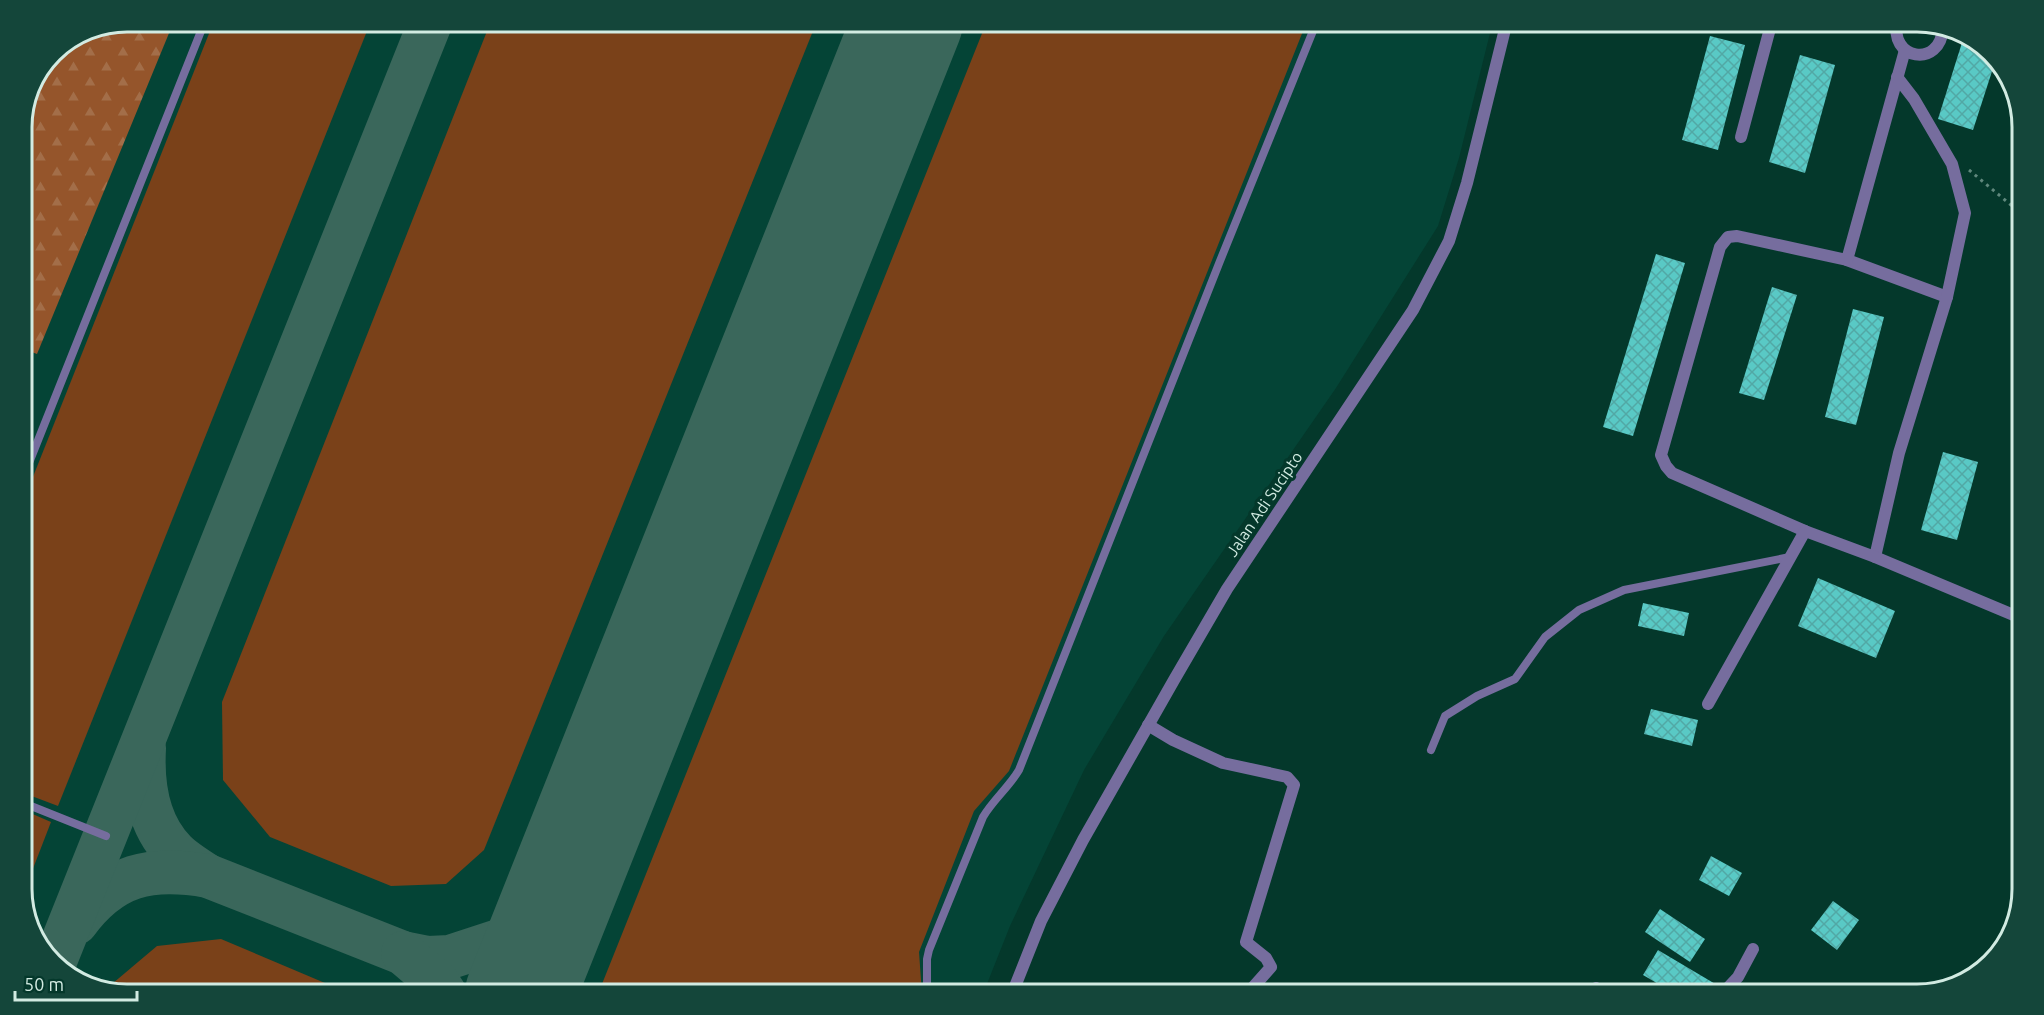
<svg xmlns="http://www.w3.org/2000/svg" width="2044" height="1015" font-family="Ubuntu,sans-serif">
<defs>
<pattern id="forest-firs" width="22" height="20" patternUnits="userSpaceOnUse" patternTransform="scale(1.5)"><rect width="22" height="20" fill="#95552b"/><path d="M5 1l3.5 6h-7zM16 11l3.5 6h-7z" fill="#a36e49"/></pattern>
<pattern id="building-cross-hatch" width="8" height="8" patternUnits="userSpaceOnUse" patternTransform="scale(1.5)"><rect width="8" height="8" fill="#59c9c5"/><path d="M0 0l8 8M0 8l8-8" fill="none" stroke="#52a8a5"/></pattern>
</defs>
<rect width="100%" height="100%" fill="#04382b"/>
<!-- built -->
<path fill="#044436" d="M127,21H1493L1459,158L1438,226L1336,388L1164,636L1084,770L1010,926L983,994H127L80,983L39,947L21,896V120L52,52L87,29Z"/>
<!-- grass -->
<g fill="#7a4119">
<path d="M214,21H371L58,806L21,792V507Z"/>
<path d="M491,21H817L484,850L446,884L391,886L270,837L223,780L222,702Z"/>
<path d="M987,21H1307L1009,771L974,811L919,952L922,994H598Z"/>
<path d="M21,809L51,822L22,897L21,896Z"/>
<path d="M221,939L351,994H127L106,989L157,946Z"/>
</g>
<!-- forest -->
<path fill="url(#forest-firs)" d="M127,21H174L37,354L21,348V120L52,52L87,29Z"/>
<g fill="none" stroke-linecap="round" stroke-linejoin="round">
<!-- taxiway -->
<g stroke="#3a675b" stroke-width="44">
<path d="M144,748C142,784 148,825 175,852C184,861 197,869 208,876"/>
<path d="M76,923C112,874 150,866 208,876L403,953L428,958L450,957L505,939L535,920L566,879"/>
<path d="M403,953L437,982L445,994"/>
<path d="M55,961L431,21"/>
</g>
<!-- runway -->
<path stroke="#3a675b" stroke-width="110" d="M520,994L908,21"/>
</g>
<!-- building -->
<g fill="url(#building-cross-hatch)">
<path d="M1965,33L1996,59L1973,130L1938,119Z"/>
<path d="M1710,36L1745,45L1718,150L1682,140Z"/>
<path d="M1800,55L1835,65L1805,173L1769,162Z"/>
<path d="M1656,254L1685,263L1633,436L1603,427Z"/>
<path d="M1772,287L1797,295L1764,400L1739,393Z"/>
<path d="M1853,309L1884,317L1856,425L1825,417Z"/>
<path d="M1943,452L1978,462L1957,540L1921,530Z"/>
<path d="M1818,578L1895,611L1876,658L1798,626Z"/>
<path d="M1643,603L1689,613L1684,636L1638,626Z"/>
<path d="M1651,709L1698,720L1692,746L1644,734Z"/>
<path d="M1711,856L1742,873L1729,896L1699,880Z"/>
<path d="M1833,901L1859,920L1837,950L1811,930Z"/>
<path d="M1660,909L1705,939L1690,962L1645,932Z"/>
<path d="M1658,950L1717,985L1711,994H1682L1675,989L1679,981L1672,992L1643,975Z"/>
</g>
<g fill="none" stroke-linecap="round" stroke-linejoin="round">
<!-- path -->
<path stroke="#60887d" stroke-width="3" stroke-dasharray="3 4.5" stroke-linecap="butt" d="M1969,170L2011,205L2023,209"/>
<!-- service -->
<g stroke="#766d9e" stroke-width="8">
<path d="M21,483L205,21"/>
<path d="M1431,750L1445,716L1477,696L1515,679L1545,637L1579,610L1624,590L1790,557"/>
<path d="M21,802L106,836"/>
<path d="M927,994V959L929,950L983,817C993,800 1009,787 1019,770L1220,261L1317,21"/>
</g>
<!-- minor -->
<g stroke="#766d9e" stroke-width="12">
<path d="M1898,21C1887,59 1941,70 1943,27"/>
<path d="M1741,137L1772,21"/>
<path d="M1847,260L1947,297"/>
<path d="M1805,531L1672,473L1666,466L1661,455L1720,247L1728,237L1737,236L1847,260L1905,50"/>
<path d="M1875,557L1899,453L1947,297L1965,213L1952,164L1914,99L1897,77"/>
<path d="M1708,704L1805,531L1875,557L2023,619"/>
<path d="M1148,725L1173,740L1223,763L1287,777L1294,785L1246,942L1266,958L1271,967L1247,994"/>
<path d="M1594,994L1596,988"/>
<path d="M1722,994L1738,977L1753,949"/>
</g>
<!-- tertiary -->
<path stroke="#766d9e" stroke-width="12" d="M1012,994L1041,921L1083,840L1174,680L1227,589L1413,310L1449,241L1467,183L1507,21"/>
</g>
<g text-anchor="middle" stroke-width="6" stroke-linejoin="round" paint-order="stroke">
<!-- street labels -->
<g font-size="16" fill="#d2ebe2" stroke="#04382b">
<text transform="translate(1264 504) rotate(-56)" y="6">Jalan Adi Sucipto</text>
</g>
</g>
<!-- crop -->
<path d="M0 0H2044V1015H0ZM127 32H1917A95 95 0 0 1 2012 127V889A95 95 0 0 1 1917 984H127A95 95 0 0 1 32 889V127A95 95 0 0 1 127 32Z" fill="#14463a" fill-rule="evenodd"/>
<path fill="none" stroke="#d2ebe2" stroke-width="3" d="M127 32H1917A95 95 0 0 1 2012 127V889A95 95 0 0 1 1917 984H127A95 95 0 0 1 32 889V127A95 95 0 0 1 127 32Z"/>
<!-- scale -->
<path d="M15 991v9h122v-9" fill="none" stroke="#d2ebe2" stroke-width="3"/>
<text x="24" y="991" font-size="18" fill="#d2ebe2" stroke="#04382b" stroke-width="4.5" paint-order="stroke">50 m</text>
</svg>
